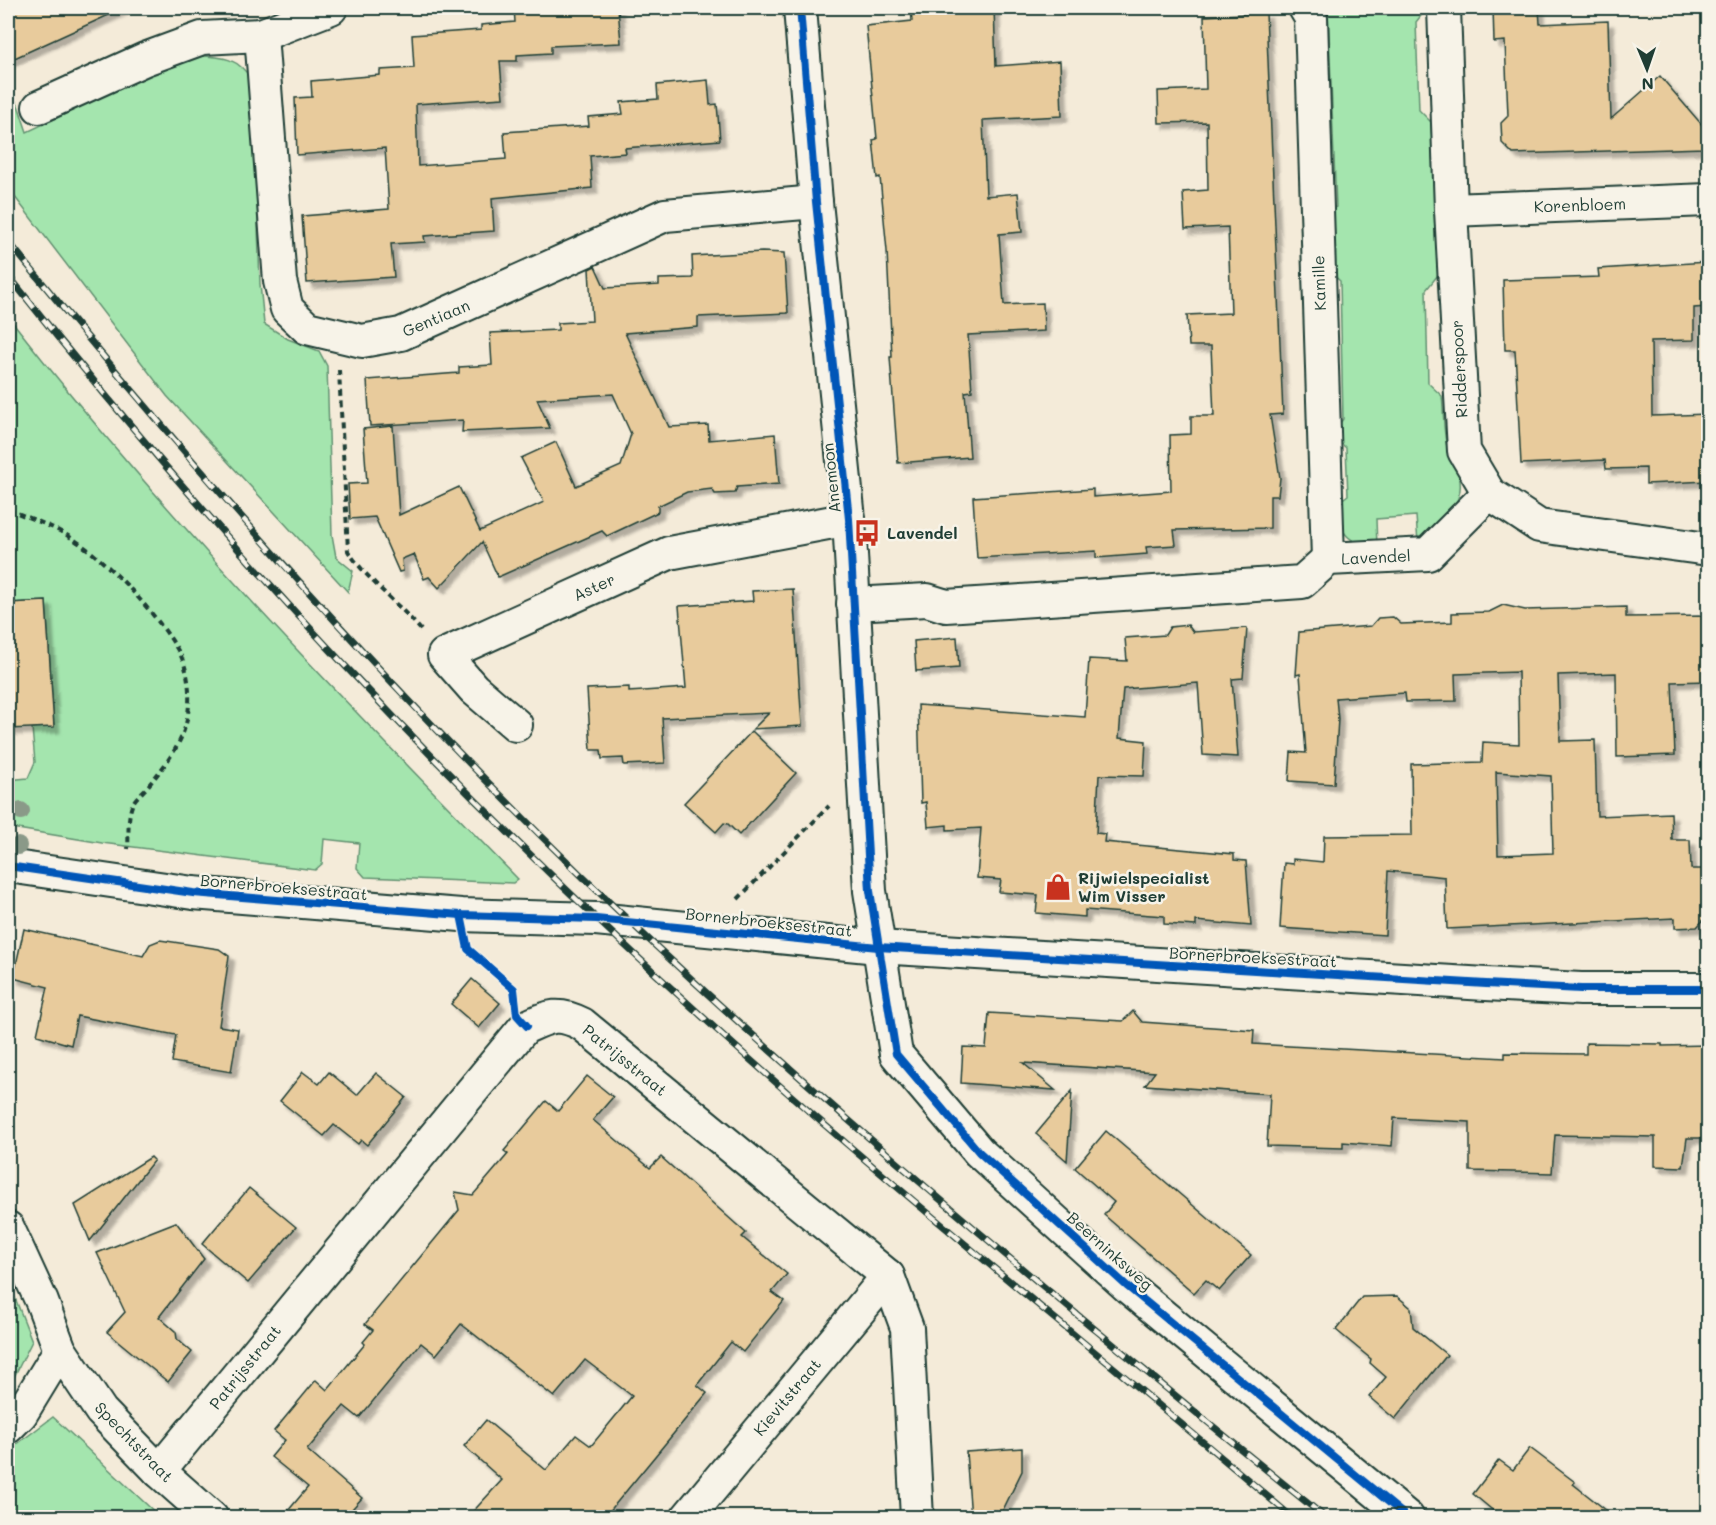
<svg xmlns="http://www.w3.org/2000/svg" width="1716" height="1525" font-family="Mali,sans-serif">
<defs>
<filter id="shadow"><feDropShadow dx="5.5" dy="5.5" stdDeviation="1.5" flood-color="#0004"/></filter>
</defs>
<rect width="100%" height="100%" fill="#f4ebd9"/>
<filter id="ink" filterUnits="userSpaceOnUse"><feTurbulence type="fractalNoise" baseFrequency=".0167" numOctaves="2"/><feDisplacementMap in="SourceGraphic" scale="12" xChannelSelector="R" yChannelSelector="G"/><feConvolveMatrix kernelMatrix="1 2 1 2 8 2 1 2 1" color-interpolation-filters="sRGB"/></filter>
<g filter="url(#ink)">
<!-- green -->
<g fill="#a4e5ae" stroke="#629171" stroke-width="1.5">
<path d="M1328,8H1427L1416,22L1419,110L1431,122L1438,275L1426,290L1428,383L1442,396C1444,413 1443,431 1447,447C1450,458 1457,466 1459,476C1467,505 1437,526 1418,543L1416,516L1376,519L1377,547C1345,542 1343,536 1335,505L1348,495L1346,448L1332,434L1343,419L1340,281L1326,268L1324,212L1336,207Z"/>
<path d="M197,56C224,56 238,58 253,81L260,284L264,324L288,339L319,351L327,366L332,535L336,557L353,571L348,592L167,396L8,188V88L18,105L27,132L147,75Z"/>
<path d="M8,316C163,516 341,698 518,879L513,883L365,877L357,868L359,843L324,839L322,864L315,870L102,843L12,828L8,780L28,778L35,762L32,728L54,726L46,601L8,603Z"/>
<path d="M8,1280L32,1341L8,1389Z"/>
<path d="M53,1417L160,1517H8V1451Z"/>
</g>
<!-- building -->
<g fill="#e8cb9c" stroke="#1f3d34" stroke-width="1.5" fill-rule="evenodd" filter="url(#shadow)">
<path d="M8,8H124L8,61Z"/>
<path d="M514,8H618L621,43L551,46V53L517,55V61H500L503,98L416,104L418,166L506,159L504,132L589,126L588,117L623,114L621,102L658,99L657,85L708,80L710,105L717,104L720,140L625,148L626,153L590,156L592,188L492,198L494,231L424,236L425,242L391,244L394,277L307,283L302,216L389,209L385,148L297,155L295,98L312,97L311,81L380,75V70L414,68L412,35L481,30V25L515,22Z"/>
<path d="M911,8H994L996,66L1060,61L1062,116L983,120L986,196L1018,193L1022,232L999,234L1004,305L1043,303L1044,331L968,335L972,391L965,392L970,457L898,463L890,357H892L887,251L880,177L877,178L873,140L877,139L866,26L912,21Z"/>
<path d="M1493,8H1539L1540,24L1608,21L1611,119L1660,76L1703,126L1704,148L1513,154L1502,143L1501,123L1508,116L1505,41L1494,42Z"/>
<path d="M1266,13L1283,414L1270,415L1280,478L1278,496H1270V528L1174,530L1176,545L1146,547L1147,554L1096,558V551L977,558L973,497L1093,489V497L1171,491L1170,435L1191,434V416H1214L1211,346H1189L1187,315L1231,313L1228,227L1185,229L1183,192L1208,190L1207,122L1159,123L1158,91L1206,89L1204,16Z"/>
<path d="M762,252L784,253L788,313L698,317V327L625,333L669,427L708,425L709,440L775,434L779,484L737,487L735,493L715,494L712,489L687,492L658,506V512L607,536L602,531L498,577L482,542L439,588L429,577L424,579L414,554L402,559L403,571L399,572L375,517L350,519L348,484L367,483L363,429L393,426L399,515L459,487L480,531L544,502L521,458L556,442L576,486L621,466L631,434L613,394L537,399L550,428L462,432L463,420L370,426L367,380L459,373V367L492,365L490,333L558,330V323L592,321L589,269L595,266L605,288L659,285V279L693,278L692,256Z"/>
<path d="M1707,262L1708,307L1694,308V340L1651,341L1652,416L1708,414V481L1646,484V468L1606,469L1605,460L1521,464L1515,350H1505L1503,280L1599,277L1598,269Z"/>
<path d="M793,589L802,726L753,729L769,713L662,718L665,763L624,765L623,758L602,759L601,750H591L587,689L629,687V692L686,688L679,606L753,601L752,591Z"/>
<path d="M46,601L54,727L8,729V603Z"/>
<path d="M1503,605L1525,610L1626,607V617L1708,616V681L1672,682L1675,755L1617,757L1616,673L1558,675L1560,741L1595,740L1597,816L1671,813L1672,840H1690L1691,869H1708V915L1697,927L1675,928V918L1447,929L1445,877L1388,871L1385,935L1280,928L1284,863L1293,864V859L1323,862L1324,836L1412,835L1411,764L1482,762L1483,742L1519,744L1518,672L1455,674L1456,701L1406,702L1405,693L1336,698L1338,719L1334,784L1289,781L1291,752L1306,753L1300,674L1296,675L1299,632L1371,626L1378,618L1393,617L1401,624L1452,622V613L1489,612ZM1496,772L1551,776L1553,853L1498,855Z"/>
<path d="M1188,625L1193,632L1247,628L1243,678L1232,679L1238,757L1203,755L1198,683L1123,689L1119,738L1146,741L1144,776L1099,775L1096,833L1105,834L1104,842L1234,854V860L1246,861L1251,926L1196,921V926L1164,924V916L1085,910V917L1036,913L1038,895L999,892L1001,880L977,878L981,828L947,830V825L928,827L926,802L921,803L918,705L1085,717L1089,659L1127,661L1125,638L1165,635L1170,627Z"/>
<path d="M957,637L959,668L916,671L914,641Z"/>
<path d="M752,731L796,773L739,835L728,824L724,823L716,832L684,803Z"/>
<path d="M24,929L143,956L150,944L160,940L219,949L229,956L219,1026L238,1029L231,1072L172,1062L176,1035L77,1016L71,1045L37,1035L48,987L13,978Z"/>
<path d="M472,979L500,1003L479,1028L451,1004Z"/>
<path d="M1133,1011L1142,1022L1254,1030L1253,1044L1505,1058V1053L1586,1054V1043L1662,1044V1046L1708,1045V1138H1687L1683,1167L1655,1166V1137L1555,1135L1552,1173L1470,1171V1122L1394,1118L1392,1146L1343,1142V1148L1267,1146L1270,1094L1145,1085L1155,1072L1023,1063L1055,1090L961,1083L963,1047L986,1048L989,1013L1123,1021Z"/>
<path d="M303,1072L319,1084L329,1072L357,1095L376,1073L406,1097L367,1145L361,1140L358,1144L334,1125L324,1136L280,1101Z"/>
<path d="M587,1076L613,1097L593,1120L650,1168L661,1157L746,1233L742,1237L787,1274L772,1292L784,1301L743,1352L731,1342L697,1385L707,1393L604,1518H467L502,1480L464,1446L486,1420L546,1470L576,1435L591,1446L632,1396L585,1360L554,1397L461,1324L436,1355L421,1343L359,1418L344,1406L307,1450L362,1498L344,1518H282L308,1487L271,1457L285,1440L274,1431L316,1380L327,1390L365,1344L363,1342L373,1330L365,1324L459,1210L455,1192L473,1195L508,1154L504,1151L546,1101L558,1111Z"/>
<path d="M1072,1091L1067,1161L1036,1134Z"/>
<path d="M1106,1131L1251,1255L1219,1291L1206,1280L1194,1293L1104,1215L1114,1202L1075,1168Z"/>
<path d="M151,1157L154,1160L90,1241L75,1205Z"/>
<path d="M249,1188L296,1227L248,1283L202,1244Z"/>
<path d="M176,1222L204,1259L159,1317L176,1332L177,1339L192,1352L168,1382L107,1332L125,1312L97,1253Z"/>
<path d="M1397,1296L1411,1308L1413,1327L1447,1355L1395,1419L1369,1397L1386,1377L1370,1363L1371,1359L1336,1330L1362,1297Z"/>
<path d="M1022,1448V1471L999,1518H971L966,1452Z"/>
<path d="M1530,1448L1575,1482L1573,1484L1616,1518H1502L1473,1494L1499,1460L1513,1470Z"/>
</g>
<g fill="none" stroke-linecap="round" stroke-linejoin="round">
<defs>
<g id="minor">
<path d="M800,8L816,202L849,519L870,891L896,1054L979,1152L1128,1287L1408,1518"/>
<path d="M1305,8L1311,18L1328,559"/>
<path d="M1444,8L1451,210L1464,451L1489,493L1539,526L1708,549"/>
<path d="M261,35L280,281L287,309L307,328L362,341L401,334L665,215L816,202"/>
<path d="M39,107L145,59L202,38L261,35L331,8"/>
<path d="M1451,210L1708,200"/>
<path d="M853,604L927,600L946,606L1302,582L1328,559L1428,554L1489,493"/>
<path d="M516,725L474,689L444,655L669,553L849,519"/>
<path d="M8,866L193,893L461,915L596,919L878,947L1486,984L1581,989H1708"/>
<path d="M8,1228L42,1302L60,1350L101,1411L159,1471L212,1518"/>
<path d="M8,1427L21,1414L60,1350"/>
<path d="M159,1471L524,1028C548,1017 557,1011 582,1024L888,1276L907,1328L917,1518"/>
<path d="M687,1518L888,1276"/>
</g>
</defs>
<!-- minor casing -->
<use href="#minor" stroke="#1f3d34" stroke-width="36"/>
<!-- path -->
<g stroke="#1f3d34" stroke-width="4" stroke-dasharray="6 4.5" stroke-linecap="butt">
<path d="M339,370L348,551C369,582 397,602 421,630"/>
<path d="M8,512H15C34,520 55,527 73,539C108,561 162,619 181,656C191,678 192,710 183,733C176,752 161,770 148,786C144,791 136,797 133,803C127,816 129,835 128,849"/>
<path d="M738,899L829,806"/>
</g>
<!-- minor -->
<use href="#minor" stroke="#f7f3e8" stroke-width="32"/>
<defs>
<g id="rail">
<path d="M8,241C189,463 378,678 584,878C819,1104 1072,1313 1326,1518"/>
<path d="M8,275C221,545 460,798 716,1029C903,1198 1101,1354 1293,1518"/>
</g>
</defs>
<!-- rail casing -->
<use href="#rail" stroke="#1f3d34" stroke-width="7"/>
<!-- rail -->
<use href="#rail" stroke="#f7f3e8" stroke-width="4.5" stroke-dasharray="14" stroke-linecap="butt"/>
<defs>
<g id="cycleway">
<path d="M800,8L816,202L849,519L870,891L896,1054L979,1152L1128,1287L1408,1518"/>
<path d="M8,866L193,893L461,915L596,919L878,947L1486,984L1581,989H1708"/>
<path d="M461,915L468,949L514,989L517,1015L527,1026"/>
</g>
</defs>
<!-- cycleway casing -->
<use href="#cycleway" stroke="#f7f3e8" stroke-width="11"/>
<!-- cycleway -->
<use href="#cycleway" stroke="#0057b8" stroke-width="8"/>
</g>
<!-- trees -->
<g fill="#8a9988">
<circle cx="21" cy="811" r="9"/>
<circle cx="18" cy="846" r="9"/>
</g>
</g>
<!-- icons -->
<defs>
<symbol id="bus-bare" viewBox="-9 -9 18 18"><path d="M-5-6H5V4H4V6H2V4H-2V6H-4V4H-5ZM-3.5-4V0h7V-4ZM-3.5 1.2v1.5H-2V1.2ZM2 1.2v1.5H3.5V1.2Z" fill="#c8321e" stroke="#f7f3e8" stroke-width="2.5" paint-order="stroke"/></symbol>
<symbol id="shop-bare" viewBox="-9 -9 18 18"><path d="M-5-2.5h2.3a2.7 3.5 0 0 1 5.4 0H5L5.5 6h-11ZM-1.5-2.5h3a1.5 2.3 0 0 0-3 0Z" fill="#c8321e" stroke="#f7f3e8" stroke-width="2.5" paint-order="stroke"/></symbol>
</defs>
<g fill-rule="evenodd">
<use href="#bus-bare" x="848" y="514" width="38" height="38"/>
<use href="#shop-bare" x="1039" y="868" width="38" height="38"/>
</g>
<g text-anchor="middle" stroke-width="5" stroke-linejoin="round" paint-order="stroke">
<!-- street labels -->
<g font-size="16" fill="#1f3d34" stroke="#f7f3e8">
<text transform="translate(1580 205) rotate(-2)" y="6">Korenbloem</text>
<text transform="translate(1319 283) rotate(-92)" y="6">Kamille</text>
<text transform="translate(436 318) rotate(-23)" y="6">Gentiaan</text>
<text transform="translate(1459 369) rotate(-93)" y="6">Ridderspoor</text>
<text transform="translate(831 478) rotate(-96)" y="6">Anemoon</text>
<text transform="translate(1376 557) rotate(-3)" y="6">Lavendel</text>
<text transform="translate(594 587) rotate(-24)" y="6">Aster</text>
<text transform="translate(284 887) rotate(5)" y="6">Bornerbroeksestraat</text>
<text transform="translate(769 922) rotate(6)" y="6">Bornerbroeksestraat</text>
<text transform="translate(1253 957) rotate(3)" y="6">Bornerbroeksestraat</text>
<text transform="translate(625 1060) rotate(39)" y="6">Patrijsstraat</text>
<text transform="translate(1110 1251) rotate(42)" y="6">Beerninksweg</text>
<text transform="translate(245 1367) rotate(-51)" y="6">Patrijsstraat</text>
<text transform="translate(787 1397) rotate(-50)" y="6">Kievitstraat</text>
<text transform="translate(134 1442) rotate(46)" y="6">Spechtstraat</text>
</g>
<!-- poi labels -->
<g font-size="16" font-weight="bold" fill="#1f3d34" stroke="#f7f3e8" text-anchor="start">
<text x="887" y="539">Lavendel</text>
<text x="1078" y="884">Rijwielspecialist<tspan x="1078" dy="18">Wim Visser</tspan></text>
</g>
</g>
<!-- margin -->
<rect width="1716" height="1525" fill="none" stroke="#f7f3e8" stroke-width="30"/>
<rect x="15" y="15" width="1686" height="1495" fill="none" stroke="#1f3d34" stroke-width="2" filter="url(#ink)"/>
<!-- north arrow -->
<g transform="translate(1647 69) rotate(178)" stroke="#f7f3e8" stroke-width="4.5" paint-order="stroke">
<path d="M0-4.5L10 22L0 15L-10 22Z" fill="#1f3d34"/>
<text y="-9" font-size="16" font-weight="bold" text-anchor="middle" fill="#1f3d34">N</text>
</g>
</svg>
